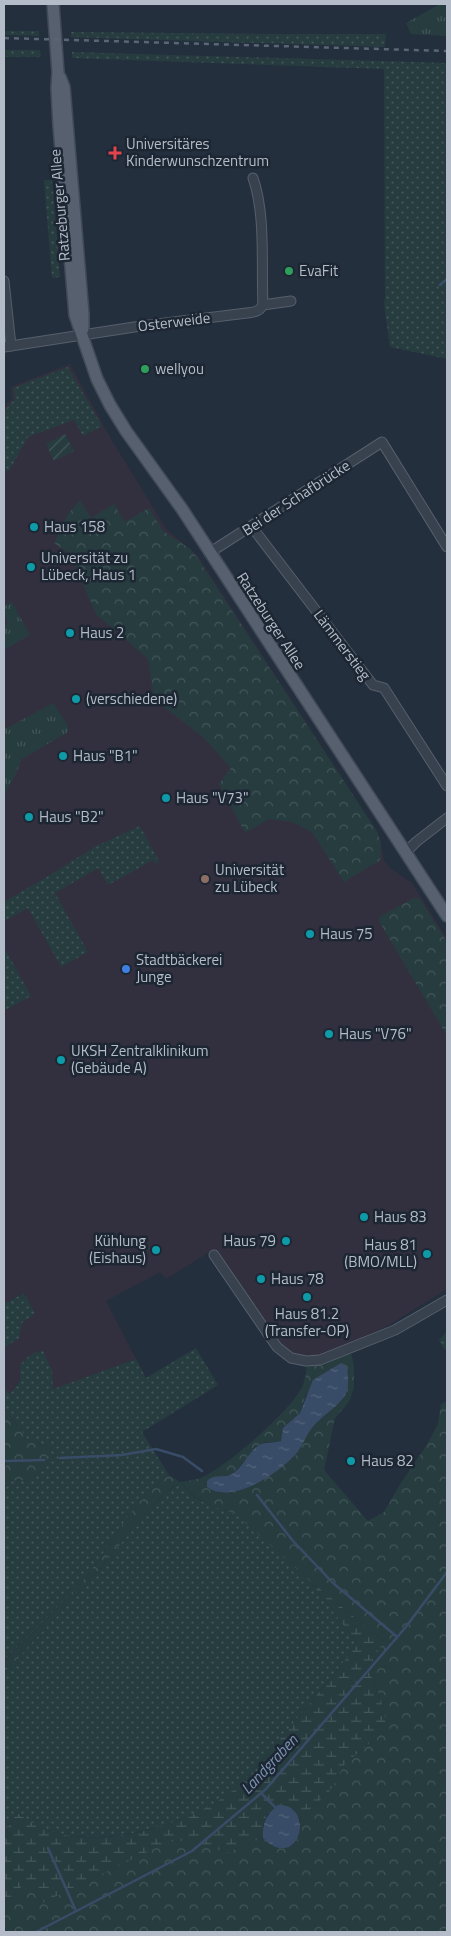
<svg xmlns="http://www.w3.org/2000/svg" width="451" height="1936" font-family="'Titillium Web',sans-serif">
<defs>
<pattern id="grass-dots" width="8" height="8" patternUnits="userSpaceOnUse" patternTransform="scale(1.25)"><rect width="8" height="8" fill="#263c3f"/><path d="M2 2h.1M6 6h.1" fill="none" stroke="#435659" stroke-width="1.8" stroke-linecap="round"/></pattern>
<pattern id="forest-crowns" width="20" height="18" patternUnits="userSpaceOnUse" patternTransform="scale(1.25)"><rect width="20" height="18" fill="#263c3f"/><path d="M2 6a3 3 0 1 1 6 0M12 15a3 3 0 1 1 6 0" fill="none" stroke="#435659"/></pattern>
<pattern id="wetland-marsh" width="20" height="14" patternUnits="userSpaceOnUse" patternTransform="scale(1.25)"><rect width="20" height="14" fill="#263c3f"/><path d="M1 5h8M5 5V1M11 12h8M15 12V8" fill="none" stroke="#435659"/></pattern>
<pattern id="park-tufts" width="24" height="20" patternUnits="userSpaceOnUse" patternTransform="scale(1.25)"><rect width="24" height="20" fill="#263c3f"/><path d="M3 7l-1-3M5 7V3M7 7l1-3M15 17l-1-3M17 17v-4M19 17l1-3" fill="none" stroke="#435659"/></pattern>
<pattern id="garden-furrows" width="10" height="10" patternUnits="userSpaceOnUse" patternTransform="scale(1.25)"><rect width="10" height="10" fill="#263c3f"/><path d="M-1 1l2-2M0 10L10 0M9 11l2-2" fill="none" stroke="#435659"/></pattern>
<pattern id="water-ripples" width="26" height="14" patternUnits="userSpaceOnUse" patternTransform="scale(1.25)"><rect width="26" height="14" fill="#394c67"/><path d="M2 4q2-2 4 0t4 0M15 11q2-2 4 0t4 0" fill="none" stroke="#53647b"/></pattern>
</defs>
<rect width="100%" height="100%" fill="#242f3e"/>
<!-- medical -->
<path fill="#32303f" d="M70,364L111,439L167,530L197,555L378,833L384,860L391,869L412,883L447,939V1289L389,1325L328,1355L291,1358L211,1251L166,1279L160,1272L106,1301L136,1359L58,1388L53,1389V1380L20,1381L10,1394L4,1388V1346H7L26,1299L24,1293L4,1304V407L12,399L11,387Z"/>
<!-- grass -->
<g fill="url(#grass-dots)">
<path d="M4,31H39V36L4,35Z"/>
<path d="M71,32L270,34H386L385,47L71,37Z"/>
<path d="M4,50H40L41,57H4Z"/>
<path d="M72,52L447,63V359L390,347L384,304L385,298L384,69L72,58Z"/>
<path d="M44,180H52L60,277L52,278Z"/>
<path d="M68,367L102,426L83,436L74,420L28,437L9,471H4V411L15,399L13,388Z"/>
<path d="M140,826L159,861L156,864L153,860L108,885L98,868L55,893L88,952L61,967L28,908L4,921V902L50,875L96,846Z"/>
<path d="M4,947L31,996L4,1011Z"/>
<path d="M24,1293L35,1313L22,1323L19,1338L7,1346H4V1304Z"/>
<path d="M447,1331V1350L443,1348L439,1340Z"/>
<path d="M196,1348L218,1385L142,1432L169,1475C131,1500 113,1545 84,1579C59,1608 30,1633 4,1661V1481L31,1480L50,1447L28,1440L4,1408V1388L10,1394L20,1381V1365C26,1358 33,1351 43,1351L52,1370L53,1389L136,1359L146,1378Z"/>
<path d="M180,1482L194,1497L209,1505L236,1514L250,1525L309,1580L358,1644C334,1673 310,1703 286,1732C271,1750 256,1770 238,1786C197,1823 112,1847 57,1833C43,1830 29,1821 17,1813L4,1833V1673C37,1636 72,1601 105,1563C128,1536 150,1502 180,1482Z"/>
</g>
<!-- forest -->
<g fill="url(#forest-crowns)" fill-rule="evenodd">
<path d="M80,500L91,518L114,504L125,522L149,508L163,531L190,549L196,556L378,833L381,844L380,860L344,882L312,832L292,822L269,819L245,833L219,784L231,768L203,737L154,699L148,659L96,614L70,554L54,543L68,514Z"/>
<path d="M414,898H419L447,942V1036L379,921V917Z"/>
<path d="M350,1349L354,1366V1388L349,1402L335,1418L324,1470L368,1521L384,1512L399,1486L426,1446L438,1424L441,1404L447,1401V1932H4V1905L27,1881L42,1903L174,1838L227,1852L263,1838C284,1859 302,1846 300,1819L330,1791L344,1765L387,1728L381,1700L367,1665L384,1641L309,1580L236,1514L209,1505L194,1496L180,1482C155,1496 125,1540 105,1563C72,1601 37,1636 4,1673V1662C30,1633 59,1608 84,1579C113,1545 131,1500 169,1475L180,1482C187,1481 196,1480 203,1477C228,1465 287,1414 301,1389C305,1381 307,1372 306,1363ZM306,1394L345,1396L311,1428L295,1456L284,1464L207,1481L210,1478L230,1475L237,1470L250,1454L266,1442L276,1443L281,1441L283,1428L300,1413Z"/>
<path d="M4,1408L28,1440L50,1447L43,1467L31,1480L4,1481V1467H6V1461L4,1458Z"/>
</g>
<!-- wetland -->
<path fill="url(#wetland-marsh)" d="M309,1580L385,1642L367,1665L381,1700L387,1728L344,1765L330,1791L300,1819L294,1809L268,1813L263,1825V1838L227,1852L174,1839L42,1903L27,1881L4,1905V1833L17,1813C29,1821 43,1830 57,1833C112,1848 196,1823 238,1786C256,1771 271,1750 286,1732C310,1703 334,1674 358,1644Z"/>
<!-- park -->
<g fill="url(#park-tufts)">
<path d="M440,4H447V36L411,34L406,23Z"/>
<path d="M12,602L30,635L4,650V626L8,623L4,615V607Z"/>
<path d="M53,703L68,726V732L22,759L15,776L4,795V727L7,728Z"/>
</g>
<!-- garden -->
<path fill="url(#garden-furrows)" d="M65,434L74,451L54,461L46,444Z"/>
<!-- water -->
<g fill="url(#water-ripples)">
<path d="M341,1363L347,1367C348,1376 350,1389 344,1397C335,1409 320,1417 311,1429C305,1437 302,1448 295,1455C277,1474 232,1505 207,1487V1481C213,1474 222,1478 230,1475C242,1470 247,1453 258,1446C265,1441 273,1444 281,1441L283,1428L300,1413L313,1380Z"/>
<path d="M278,1805C317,1804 299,1874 263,1838C262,1823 266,1815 278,1805Z"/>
</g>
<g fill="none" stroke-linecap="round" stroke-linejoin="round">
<!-- stream -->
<g stroke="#394c67" stroke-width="2.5">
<path d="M440,285L447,279"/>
<path d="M60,1458L122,1455L156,1449L183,1457L202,1471"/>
<path d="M6,1461L44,1460"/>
<path d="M257,1495L293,1541L333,1583L396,1636"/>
<path d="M261,1793L275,1807"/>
<path d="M48,1848L76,1911"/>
<path d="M36,1932L192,1851L266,1789L405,1628L447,1572"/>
</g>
<defs>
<g id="minor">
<path d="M253,178C266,215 261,266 263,305"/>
<path d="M4,281L11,346"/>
<path d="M4,347L141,326L247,313C254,312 259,312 263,305L291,301"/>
<path d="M252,527L373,685L384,688L447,786"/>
<path d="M209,553L382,442L447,547"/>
<path d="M406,852L416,842L447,818"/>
<path d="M214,1255L277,1347L291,1358L306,1361L320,1360L395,1330L447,1300"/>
</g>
<g id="major">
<path d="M53,4L58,72L57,88L59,126L75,315L97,379L110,405L126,431L182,509L447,916"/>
<path d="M60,77L64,87L83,314V329"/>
</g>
</defs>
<!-- minor casing -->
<use href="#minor" stroke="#565f6c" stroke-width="11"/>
<!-- major casing -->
<use href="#major" stroke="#414a57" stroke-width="14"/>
<!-- minor -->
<use href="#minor" stroke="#38414e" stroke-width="9"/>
<!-- major -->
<use href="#major" stroke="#56606e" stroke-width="11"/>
<!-- rail -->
<path stroke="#5a6575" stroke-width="2.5" stroke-dasharray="5 5" stroke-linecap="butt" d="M4,38L447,51"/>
</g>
<!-- markers -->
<path fill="#e0444e" stroke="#1d2633" stroke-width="2" d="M112.5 145.5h5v5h5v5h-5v5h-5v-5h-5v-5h5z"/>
<g fill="#2e9e5b" stroke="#1d2633" stroke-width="2">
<circle cx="289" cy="271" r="5"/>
<circle cx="145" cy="369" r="5"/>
</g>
<g fill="#0f9aa8" stroke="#1d2633" stroke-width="2">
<circle cx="34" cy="527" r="5"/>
<circle cx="31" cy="567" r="5"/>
<circle cx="70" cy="633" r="5"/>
<circle cx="76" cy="699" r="5"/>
<circle cx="63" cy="756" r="5"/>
<circle cx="166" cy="798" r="5"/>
<circle cx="29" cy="817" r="5"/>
<circle cx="310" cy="934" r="5"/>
<circle cx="329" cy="1034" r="5"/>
<circle cx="61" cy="1060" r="5"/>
<circle cx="364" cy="1217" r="5"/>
<circle cx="286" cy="1241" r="5"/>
<circle cx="156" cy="1250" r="5"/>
<circle cx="427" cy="1254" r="5"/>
<circle cx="261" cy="1279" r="5"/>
<circle cx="307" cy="1297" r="5"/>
<circle cx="351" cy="1461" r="5"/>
</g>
<circle fill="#8d6e63" stroke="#1d2633" stroke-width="2" cx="205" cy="879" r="5"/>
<circle fill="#3f7fe0" stroke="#1d2633" stroke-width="2" cx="126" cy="969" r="5"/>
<g text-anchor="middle" stroke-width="5" stroke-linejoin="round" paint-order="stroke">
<!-- poi labels -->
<g font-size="15" fill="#b4bcc9" stroke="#1d2633" text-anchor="start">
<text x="126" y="149">Universitäres<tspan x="126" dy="17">Kinderwunschzentrum</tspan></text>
<text x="299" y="276">EvaFit</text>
<text x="155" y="374">wellyou</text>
<text x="44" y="532">Haus 158</text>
<text x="41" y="563">Universität zu<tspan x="41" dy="17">Lübeck, Haus 1</tspan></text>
<text x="80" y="638">Haus 2</text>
<text x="86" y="704">(verschiedene)</text>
<text x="73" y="761">Haus "B1"</text>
<text x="176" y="803">Haus "V73"</text>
<text x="39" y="822">Haus "B2"</text>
<text x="215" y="875">Universität<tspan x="215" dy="17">zu Lübeck</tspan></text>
<text x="320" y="939">Haus 75</text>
<text x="136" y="965">Stadtbäckerei<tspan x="136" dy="17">Junge</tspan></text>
<text x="339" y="1039">Haus "V76"</text>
<text x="71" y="1056">UKSH Zentralklinikum<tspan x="71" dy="17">(Gebäude A)</tspan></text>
<text x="374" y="1222">Haus 83</text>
<text x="146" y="1246" text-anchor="end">Kühlung<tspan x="146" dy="17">(Eishaus)</tspan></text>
<text x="276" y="1246" text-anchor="end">Haus 79</text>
<text x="417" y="1250" text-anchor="end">Haus 81<tspan x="417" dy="17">(BMO/MLL)</tspan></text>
<text x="271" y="1284">Haus 78</text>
<text x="307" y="1319" text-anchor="middle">Haus 81.2<tspan x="307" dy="17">(Transfer-OP)</tspan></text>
<text x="361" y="1466">Haus 82</text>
</g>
<!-- street labels -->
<g font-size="15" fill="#b4bcc9" stroke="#1d2633">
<text transform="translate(60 205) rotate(-95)" y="5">Ratzeburger Allee</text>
<text transform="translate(174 322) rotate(-7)" y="5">Osterweide</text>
<text transform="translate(296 498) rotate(-33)" y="5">Bei der Schafbrücke</text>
<text transform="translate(271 621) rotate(57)" y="5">Ratzeburger Allee</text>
<text transform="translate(342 645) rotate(53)" y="5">Lämmerstieg</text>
</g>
<!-- water labels -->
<g font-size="16" font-style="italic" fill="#7c92b1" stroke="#1d2633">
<text transform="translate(269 1764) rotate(-47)" y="6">Landgraben</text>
</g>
</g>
<!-- border -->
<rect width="451" height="1936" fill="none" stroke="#b4bcc9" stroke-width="10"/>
</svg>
